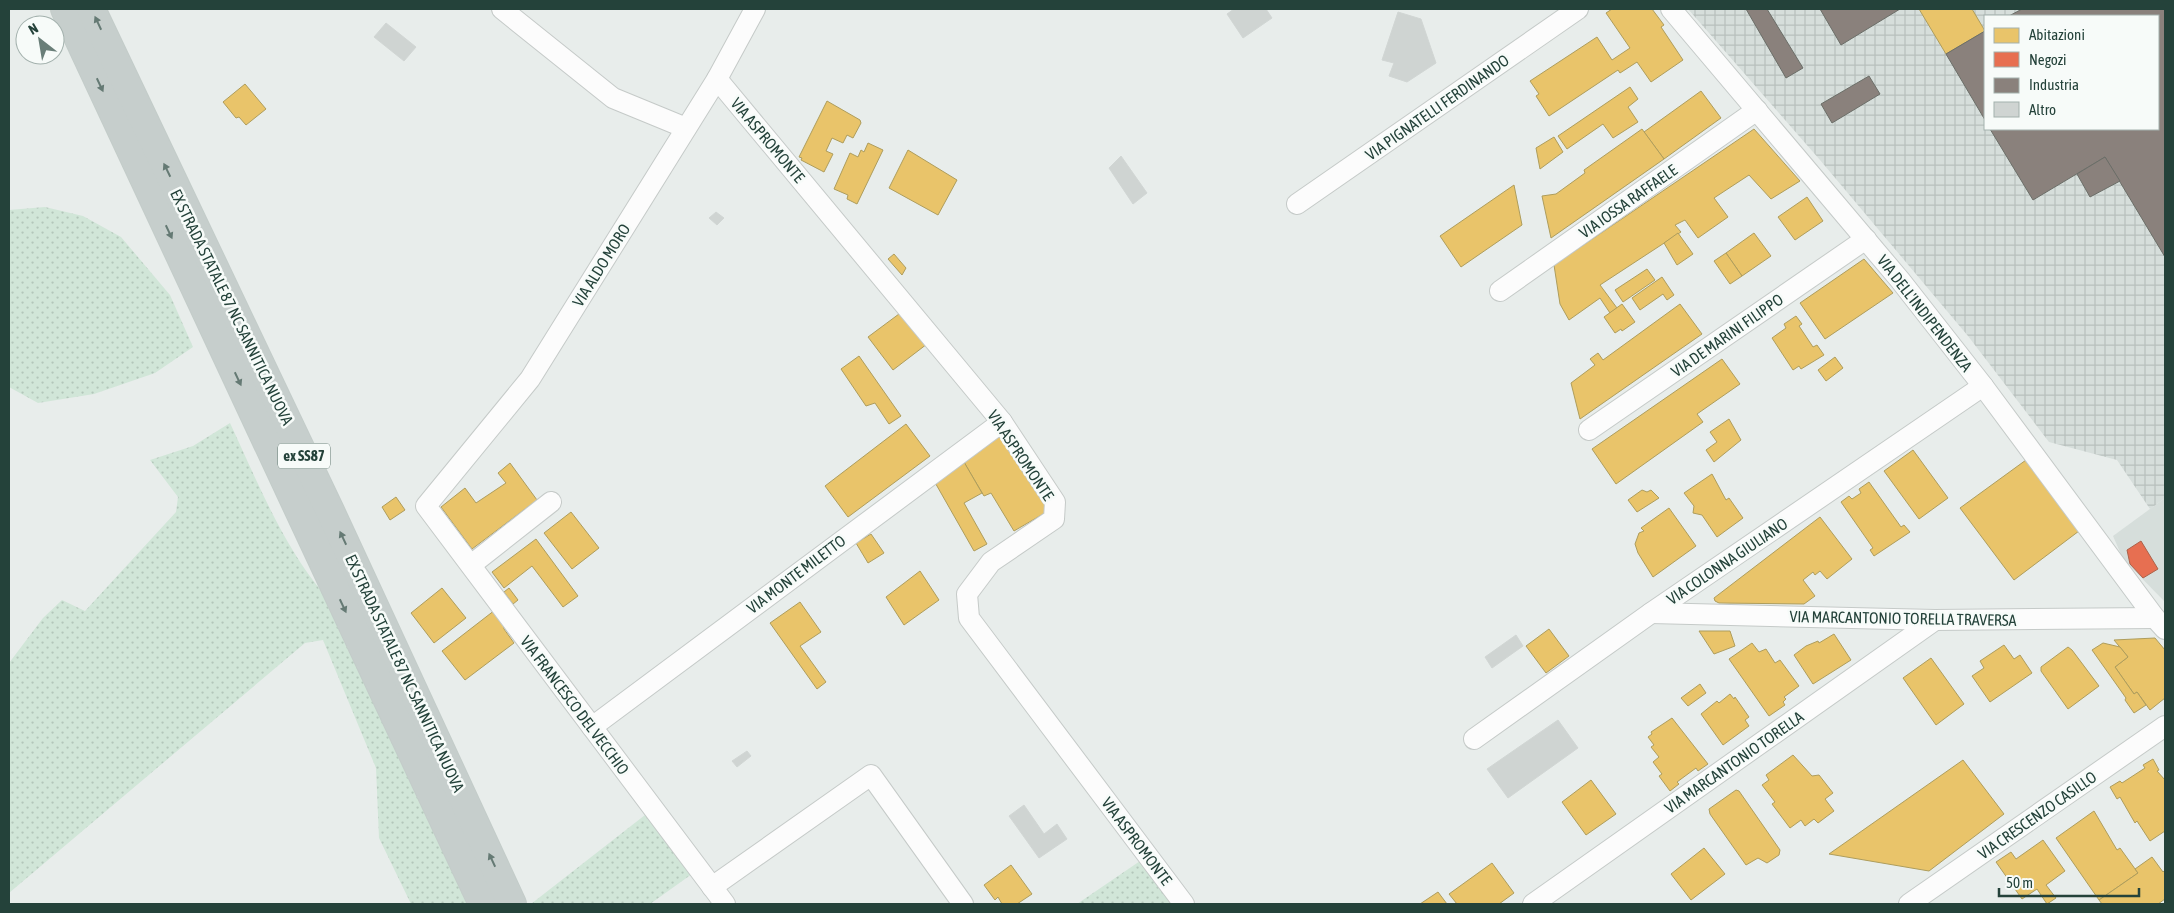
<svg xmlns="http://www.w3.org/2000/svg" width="2174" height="913" font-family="'Asap Condensed',sans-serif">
<defs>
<pattern id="industrial-grid" width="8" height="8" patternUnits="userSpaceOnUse" patternTransform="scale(1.25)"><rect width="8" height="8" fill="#d6dedb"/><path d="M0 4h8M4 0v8" fill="none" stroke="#b8c0bd"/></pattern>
<pattern id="grass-dots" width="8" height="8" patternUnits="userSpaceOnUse" patternTransform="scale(1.25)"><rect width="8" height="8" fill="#d1e6d8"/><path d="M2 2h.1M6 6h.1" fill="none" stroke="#b3c6ba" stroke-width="1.8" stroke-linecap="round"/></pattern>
</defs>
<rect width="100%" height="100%" fill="#e8edeb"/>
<!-- built -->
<path fill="#d6dedb" d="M2165,498V602L2123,559L2113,536Z"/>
<!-- industrial -->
<path fill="url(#industrial-grid)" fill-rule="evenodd" d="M1688,9H2165V498L2150,509L2117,460L2049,442L1968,336L1820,160ZM1985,16H2158V129H1985Z"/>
<!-- grass -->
<g fill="url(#grass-dots)">
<path d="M45,207L83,216L121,237L170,295L193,347L155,373L94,394L38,403L9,387V210Z"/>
<path d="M230,423C257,481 282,544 323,593L467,904H411L379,838L376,768L323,640L305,643L9,893V663L43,618L62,600L85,611L176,512L178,497L150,460L193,446Z"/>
<path d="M645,815L692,874L650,904H531Z"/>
<path d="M1143,859L1177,904H1077Z"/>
</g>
<!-- homes -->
<g fill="#e9c46a" stroke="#ae9d5c">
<path d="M1612,9H1652L1664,25L1661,27L1683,60L1651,82L1637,62L1620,73L1618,70L1549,116L1536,96L1539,94L1530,81L1597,37L1612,60L1630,48L1606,13Z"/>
<path d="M1919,9H1972L1985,31L1946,54Z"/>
<path d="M245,84L266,109L246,125L239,117L236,118L223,102Z"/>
<path d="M1630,87L1638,99L1628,107L1638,122L1613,138L1603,124L1567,149L1558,136Z"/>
<path d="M1701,91L1721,118L1664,159L1644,132Z"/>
<path d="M827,101L860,120L861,123L853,138L847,135L843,143L832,138L826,151L833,154L824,172L801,160L802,158L799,157Z"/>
<path d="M1642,129L1664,159L1551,238L1542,196L1556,194L1585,173L1584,170Z"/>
<path d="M1754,129L1800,181L1771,199L1749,175L1714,198L1728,217L1698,238L1685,220L1675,225L1681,232L1600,285L1617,308L1610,313L1600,298L1569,320L1560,304L1554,265Z"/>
<path d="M1554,137L1563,152L1540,169L1536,148Z"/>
<path d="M868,143L883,150L857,204L847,199L848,195L834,189L850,153L858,157L861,150L864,152Z"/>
<path d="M908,150L957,180L938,215L889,188Z"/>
<path d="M1514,185L1522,225L1461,267L1440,236Z"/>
<path d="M1807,197L1823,221L1795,240L1778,217Z"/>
<path d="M1678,233L1693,254L1677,265L1664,243Z"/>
<path d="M1754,233L1771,256L1742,276L1726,253Z"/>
<path d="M1726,253L1742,276L1730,284L1714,261Z"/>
<path d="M894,254L906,268L902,275L888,259Z"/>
<path d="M1864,259L1893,293L1825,339L1800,303Z"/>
<path d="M1647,269L1655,280L1623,302L1615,290Z"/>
<path d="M1662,277L1674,295L1667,300L1663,294L1640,310L1632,298Z"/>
<path d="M1622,304L1635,322L1622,331L1621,329L1615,333L1604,317Z"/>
<path d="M1680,304L1702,334L1580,419L1571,383L1595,365L1590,359L1598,353L1603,360Z"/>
<path d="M903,311L927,344L893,370L868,337Z"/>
<path d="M1796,316L1802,324L1799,326L1813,347L1817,345L1824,355L1801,369L1799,366L1793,370L1772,338L1786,328L1784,324Z"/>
<path d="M859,356L901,416L889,424L875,403L866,406L841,369Z"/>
<path d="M1835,357L1843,368L1826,381L1818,370Z"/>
<path d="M1722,359L1740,384L1697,414L1703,422L1616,484L1592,449Z"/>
<path d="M1729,419L1741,440L1714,462L1706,450L1717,442L1710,432Z"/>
<path d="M906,424L930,456L848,517L825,486Z"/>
<path d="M1004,433L1050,510L1014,531L991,493L984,496L962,459Z"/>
<path d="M1913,450L1948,498L1919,519L1884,471Z"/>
<path d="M2026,460L2079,531L2014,580L1960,508Z"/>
<path d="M964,462L982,493L964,503L987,544L974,551L933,479Z"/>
<path d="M510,463L537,500L472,549L441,507L465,488L476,503L506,483L498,473Z"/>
<path d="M1712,474L1726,500L1729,498L1743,518L1717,537L1702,515L1693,513L1694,506L1684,493Z"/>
<path d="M1869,482L1901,527L1904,525L1910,532L1874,556L1870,550L1873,548L1841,502L1849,496L1852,499L1861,493L1859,489Z"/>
<path d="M1642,490L1647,492L1651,490L1659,498L1637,512L1628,500Z"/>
<path d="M396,497L405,510L390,520L382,507Z"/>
<path d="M1669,508L1696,546L1653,577L1638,553L1635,544L1639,533L1644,531L1641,528Z"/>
<path d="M571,512L599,548L572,569L544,533Z"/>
<path d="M1820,517L1852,559L1827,579L1820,571L1815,575L1813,572L1803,580L1815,596L1804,604L1719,603L1715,601L1714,598Z"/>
<path d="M871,534L884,553L868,563L856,543Z"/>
<path d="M536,539L578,596L563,607L532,566L504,588L492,572Z"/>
<path d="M920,571L939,600L904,625L886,597Z"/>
<path d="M442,588L466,618L434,643L411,613Z"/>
<path d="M509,588L518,600L513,604L504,592Z"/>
<path d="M800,602L821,632L800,646L826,682L817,689L770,623Z"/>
<path d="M495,610L503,621L504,629L514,643L465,680L442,651Z"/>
<path d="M1549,629L1569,656L1546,673L1526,646Z"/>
<path d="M1699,631H1730L1735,646L1714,654Z"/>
<path d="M1834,634L1851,660L1813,684L1794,655L1806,646L1818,641L1819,643Z"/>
<path d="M2155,638L2165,650V698L2150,710L2137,692L2134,694L2115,667L2128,657L2114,640Z"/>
<path d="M1752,643L1759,652L1766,649L1775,663L1780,660L1799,686L1784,697L1786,699L1783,702L1785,705L1769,716L1729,659Z"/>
<path d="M2103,643L2120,647L2128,657L2115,667L2134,694L2137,692L2146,705L2134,713L2125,700L2126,698L2092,650Z"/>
<path d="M2004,645L2014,659L2020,655L2032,673L1990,702L1972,676L1984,668L1980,661Z"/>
<path d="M2068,647L2072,650L2099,686L2068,709L2041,671V667Z"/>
<path d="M1931,658L1964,704L1936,725L1903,678Z"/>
<path d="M1700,684L1706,693L1688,706L1681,698Z"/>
<path d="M1730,694L1734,699L1735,697L1749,717L1745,720L1749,726L1723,745L1701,714L1717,701L1719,703Z"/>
<path d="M1672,718L1708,764L1698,771L1696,768L1677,782L1679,784L1670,791L1659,776L1662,774L1653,762L1659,757L1651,747L1654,745L1648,737L1652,734L1651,732Z"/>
<path d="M1793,755L1812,776L1819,775L1833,793L1825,799L1834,811L1818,823L1814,819L1805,826L1801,820L1790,828L1772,804L1775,802L1762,785L1769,780L1766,775Z"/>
<path d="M2153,759L2159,770L2157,771L2165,780V831L2150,841L2137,821L2135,823L2120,797L2117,799L2110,787L2120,781L2122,783L2145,768L2143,765Z"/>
<path d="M1963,760L2004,814L1929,871L1829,854Z"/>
<path d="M1591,780L1616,814L1586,835L1562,802Z"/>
<path d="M1736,790L1739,791L1780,850L1779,855L1767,863L1758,858L1746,865L1710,814L1709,809Z"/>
<path d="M2094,811L2117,850L2120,848L2138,873L2099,900L2056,838Z"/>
<path d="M2043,840L2065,871L2046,885L2056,898L2047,904L2037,889L2022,899L1996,862L2011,852L2016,859Z"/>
<path d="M1704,848L1725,874L1691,900L1671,874Z"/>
<path d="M2152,857L2163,872L2165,870V899L2158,904H2102L2099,900L2138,873L2135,869Z"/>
<path d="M1492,863L1514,893L1499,904H1457L1449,894Z"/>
<path d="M1011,865L1032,894L1017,904H1002L998,897L995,900L984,885Z"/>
<path d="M1438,892L1447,904H1420Z"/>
</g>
<!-- shops -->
<path fill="#e76f51" stroke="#ac624a" d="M2141,541L2158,569L2143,578L2130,564L2127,550Z"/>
<!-- industry -->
<g fill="#8a817c" stroke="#6b6e68">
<path d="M1746,9H1767L1803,68L1786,78Z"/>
<path d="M1820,9H1900L1841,45Z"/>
<path d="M2022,9H2165V257L2105,157L2033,200L1990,129H2158V16H2009Z"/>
<path d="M1985,31V120L1946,54Z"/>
<path d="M1869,76L1880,94L1832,123L1821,104Z"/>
<path d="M2105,157L2120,181L2090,197L2077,174Z"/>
</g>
<!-- building -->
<g fill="#cfd4d2" stroke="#d1d6d4">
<path d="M1234,9H1266L1272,18L1243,38L1227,14Z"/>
<path d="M1398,12L1421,19L1436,63L1407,82L1389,76L1394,63L1382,60Z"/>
<path d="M386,23L416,47L404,61L374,37Z"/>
<path d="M1121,156L1147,193L1133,204L1109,168Z"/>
<path d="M716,212L724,218L717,225L709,218Z"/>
<path d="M1516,635L1523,646L1492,668L1485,657Z"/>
<path d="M1558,720L1578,748L1508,798L1487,769Z"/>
<path d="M747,751L751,756L737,767L732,761Z"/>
<path d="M1024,805L1044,834L1057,824L1067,839L1039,858L1009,816Z"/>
</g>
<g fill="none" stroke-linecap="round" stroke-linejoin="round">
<defs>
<g id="minor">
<path d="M502,9L613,98L686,128"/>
<path d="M1671,9L1900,280L1983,386L2155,618L2165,629"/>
<path d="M717,79L1002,422L1055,502L1054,519L991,562L967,594L969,618L1184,904"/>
<path d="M1297,204L1578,9"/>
<path d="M1500,291L1757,110"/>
<path d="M1589,430L1866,239"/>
<path d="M471,565L551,502"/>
<path d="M1651,613L1935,620L2155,618"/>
<path d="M592,727L1002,422"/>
<path d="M1474,739L1651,613L1983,386"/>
<path d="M712,887L871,775L963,904"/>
<path d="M725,904L426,506L530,379L717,79L755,9"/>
<path d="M1533,904L1935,620"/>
<path d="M1909,904L2165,726"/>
</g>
<g id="trunk">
<path d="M65,9L483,904"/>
<path d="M91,9L330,511L512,904"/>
</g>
</defs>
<!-- minor casing -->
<use href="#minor" stroke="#c5cac8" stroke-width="22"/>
<!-- trunk casing -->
<use href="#trunk" stroke="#c3ccc9" stroke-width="30"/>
<!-- minor -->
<use href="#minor" stroke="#fcfcfc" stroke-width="20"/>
<!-- trunk -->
<use href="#trunk" stroke="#c6cecc" stroke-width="28"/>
</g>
<!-- one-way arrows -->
<defs><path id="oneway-solid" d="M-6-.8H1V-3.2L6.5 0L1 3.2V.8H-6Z" transform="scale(1.25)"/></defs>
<g fill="#657a74">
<use href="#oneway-solid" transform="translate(98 23) rotate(-115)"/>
<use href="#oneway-solid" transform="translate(100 85) rotate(65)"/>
<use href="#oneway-solid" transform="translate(167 170) rotate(-116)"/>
<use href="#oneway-solid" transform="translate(169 232) rotate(65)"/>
<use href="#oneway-solid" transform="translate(238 379) rotate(65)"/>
<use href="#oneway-solid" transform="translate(343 538) rotate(-115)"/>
<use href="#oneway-solid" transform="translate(343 606) rotate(65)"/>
<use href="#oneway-solid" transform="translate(492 860) rotate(-115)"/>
</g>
<g text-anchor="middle" stroke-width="5" stroke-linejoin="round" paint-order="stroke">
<!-- shield labels -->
<rect fill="#f7fbf9" stroke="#637a73" stroke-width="1" x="278" y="443.5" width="52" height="25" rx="4"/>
<g font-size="15" font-weight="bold" fill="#24423a">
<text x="304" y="461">ex SS87</text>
</g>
<!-- street labels -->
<g font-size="16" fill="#24423a" stroke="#f7fbf9">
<text transform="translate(1437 107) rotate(-35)" y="6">VIA PIGNATELLI FERDINANDO</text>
<text transform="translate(768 140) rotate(50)" y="6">VIA ASPROMONTE</text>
<text transform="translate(1628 201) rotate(-35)" y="6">VIA IOSSA RAFFAELE</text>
<text transform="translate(601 265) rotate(-58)" y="6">VIA ALDO MORO</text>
<text transform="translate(232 307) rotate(64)" y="6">EX STRADA STATALE 87 NC SANNITICA NUOVA</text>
<text transform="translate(1925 313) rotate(52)" y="6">VIA DELL'INDIPENDENZA</text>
<text transform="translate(1727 335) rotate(-35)" y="6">VIA DE MARINI FILIPPO</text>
<text transform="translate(1021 455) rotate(56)" y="6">VIA ASPROMONTE</text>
<text transform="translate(1727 561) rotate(-34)" y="6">VIA COLONNA GIULIANO</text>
<text transform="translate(796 574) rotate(-37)" y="6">VIA MONTE MILETTO</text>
<text transform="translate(1903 618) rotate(1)" y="6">VIA MARCANTONIO TORELLA TRAVERSA</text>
<text transform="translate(405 673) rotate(65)" y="6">EX STRADA STATALE 87 NC SANNITICA NUOVA</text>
<text transform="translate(575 705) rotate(53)" y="6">VIA FRANCESCO DEL VECCHIO</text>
<text transform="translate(1734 762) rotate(-35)" y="6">VIA MARCANTONIO TORELLA</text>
<text transform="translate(2037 815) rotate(-35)" y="6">VIA CRESCENZO CASILLO</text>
<text transform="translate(1137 841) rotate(53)" y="6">VIA ASPROMONTE</text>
</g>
</g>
<!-- border -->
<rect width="2174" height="913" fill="none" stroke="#24423a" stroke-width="20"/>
<!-- legend -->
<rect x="1984" y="15" width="175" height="115" fill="#f7fbf9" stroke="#a3b1ad"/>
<rect x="1994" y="28" width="25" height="15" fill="#e9c46a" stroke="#a3b1ad"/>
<text x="2029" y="40" font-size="15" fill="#24423a">Abitazioni</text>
<rect x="1994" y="52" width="25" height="15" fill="#e76f51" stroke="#a3b1ad"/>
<text x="2029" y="65" font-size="15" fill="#24423a">Negozi</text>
<rect x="1994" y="78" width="25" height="15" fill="#8a817c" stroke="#a3b1ad"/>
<text x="2029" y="90" font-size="15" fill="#24423a">Industria</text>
<rect x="1994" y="102" width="25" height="15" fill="#cfd4d2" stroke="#a3b1ad"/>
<text x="2029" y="115" font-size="15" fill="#24423a">Altro</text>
<!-- north arrow -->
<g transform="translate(40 40) rotate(329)"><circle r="24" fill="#f7fbf9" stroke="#a3b1ad"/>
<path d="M0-4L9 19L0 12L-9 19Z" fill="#697e78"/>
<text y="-8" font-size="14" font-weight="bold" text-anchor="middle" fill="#24423a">N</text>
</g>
<!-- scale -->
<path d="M1999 888v8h140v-8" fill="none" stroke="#24423a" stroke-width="2.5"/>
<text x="2006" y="888" font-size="15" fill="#24423a" stroke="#f7fbf9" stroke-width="4" paint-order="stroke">50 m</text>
</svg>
